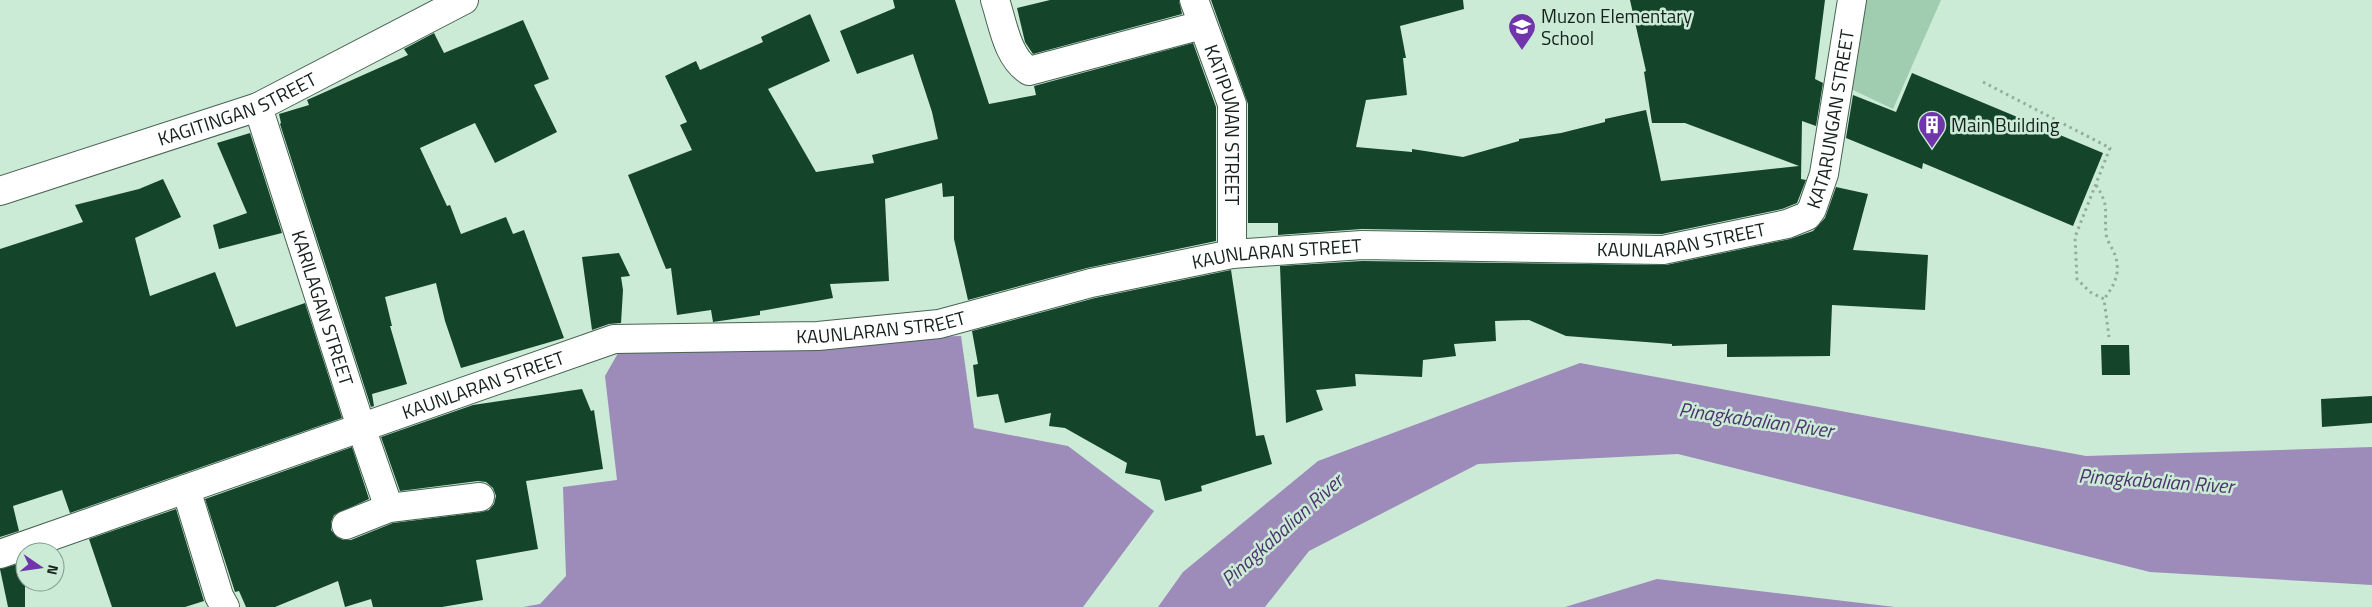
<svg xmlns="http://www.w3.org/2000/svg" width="2372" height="607" font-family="'Titillium Web',sans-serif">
<rect width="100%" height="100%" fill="#cbebd6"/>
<!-- green -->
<path fill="#a0ccaf" d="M1862,0H1941L1893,109L1849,88Z"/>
<!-- water -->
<g fill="#9d8bb9">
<path d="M961,336L974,428L1068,446L1154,511L1083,607H523L540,604L566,576L563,487L617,480L605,376L622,346Z"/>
<path d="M1580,363L2086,456L2372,447V585L2150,572L1678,454L1478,464L1309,551L1265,607H1158L1183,572L1318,461Z"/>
<path d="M1657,579L1895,607H1565Z"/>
</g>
<!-- building -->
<g fill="#14452b">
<path d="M893,0H955L989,104L1036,95L1034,86L1193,43L1216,107V241L1087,268L968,300L954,239V196L943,197L942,183L885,199L889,281L830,284L833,298L760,311V315L713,322L711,310L677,315L671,268L666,269L628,175L692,150L680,125L687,122L665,76L696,61L700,70L763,42L761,37L810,14L830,61L768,89L816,172L874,163L872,155L938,139L932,112L913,54L857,74L840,31L895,8Z"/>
<path d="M1050,0H1179L1182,14L1033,54L1025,42L1017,8Z"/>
<path d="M1211,0H1463L1464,9L1400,26L1406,58H1403L1407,95L1366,100L1356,147L1412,152V149L1463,157L1519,141V139L1561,133L1605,122V119L1646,110L1661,181L1799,166L1685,123H1652L1644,72L1646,71L1630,0H1825L1815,79L1823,83L1816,126L1802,121L1801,179L1806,180L1797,203L1782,209L1662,234L1362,229L1278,235V223H1248V104Z"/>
<path d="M523,20L549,79L534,85L557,132L495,163L475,123L420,148L447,206L450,205L461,234L506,217L513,234L524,230L564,338L461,368L445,321L436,283L385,297L392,326H390L407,384L372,394L374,406L371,407L280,124L281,123L279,114L309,105L307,100L408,55L404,49L434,33L444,53Z"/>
<path d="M1912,73L2103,153L2073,226L1923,163L1922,169L1846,138L1853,95L1896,112Z"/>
<path d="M250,133L282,233L219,249L213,225L247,213L217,143Z"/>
<path d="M163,179L181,217L135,238L150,296L215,272L236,327L305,303L342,418L70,513L62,490L13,506L19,531L0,537V249L83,222L75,205L139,189Z"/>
<path d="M1836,187L1868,194L1853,250L1928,255L1925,310L1832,305L1830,356L1727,357V344L1672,346V344L1566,336L1529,320L1495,321L1496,341L1454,344L1456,356L1423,360L1422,377L1355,374L1356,386L1316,390L1323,410L1286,423L1280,266L1362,261L1666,265L1790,239L1813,231L1825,218Z"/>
<path d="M619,253L630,276L621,277L623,290L621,323L609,324L592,330L582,257Z"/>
<path d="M1231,270L1256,436L1264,435L1272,464L1201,486L1202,491L1165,501L1160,480L1125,473L1127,463L1065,428L1049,426L1051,413L1005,423L998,394L977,397L973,365L978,364L972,331L1095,298Z"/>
<path d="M2101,345H2129L2130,375H2102Z"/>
<path d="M582,389L591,411L594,410L603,469L526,481L538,549L476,560L483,600L442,607H373L371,599L345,607L338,581L275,607H246L239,591L235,592L205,499L352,447L369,499L334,515L331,522V530L337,537L343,540H351L393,523L482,512L489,510L494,504L496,496L493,488L486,482L478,481L400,491L381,437L473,405Z"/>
<path d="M2372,396V423L2322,427L2321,399Z"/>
<path d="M176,509L204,601L185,607H112L89,539Z"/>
<path d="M25,562V607H8L0,569Z"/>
</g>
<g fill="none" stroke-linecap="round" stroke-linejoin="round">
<defs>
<g id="street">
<path d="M995,0C1003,24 1007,57 1029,71L1202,25"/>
<path id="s1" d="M1194,0L1232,104V254"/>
<path id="s2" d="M258,107L361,427L389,508"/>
<path d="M186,489L219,596L225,607"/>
<path d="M346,525L389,508L480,497"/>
<path id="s3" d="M0,554L614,339L818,336L939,324L1091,283L1232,254L1362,245L1663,250L1787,224L1807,216L1812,209L1824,174L1852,0"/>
</g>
<g id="secondary">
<path id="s4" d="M0,191L258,107L464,0"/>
</g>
</defs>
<!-- street casing -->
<use href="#street" stroke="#486351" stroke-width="30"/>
<!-- secondary casing -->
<use href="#secondary" stroke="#486351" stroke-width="30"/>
<!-- path -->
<g stroke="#93ad9c" stroke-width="3" stroke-dasharray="2.5 4" stroke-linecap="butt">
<path d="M1983,82L2110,148L2075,237L2077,279L2090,292L2104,299L2109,337"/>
<path d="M2096,185C2110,207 2104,209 2106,233C2106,238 2110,245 2113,250C2122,270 2116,283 2104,299"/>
</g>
<!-- street -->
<use href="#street" stroke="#fff" stroke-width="28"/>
<!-- secondary -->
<use href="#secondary" stroke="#fff" stroke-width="28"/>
</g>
<!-- icons -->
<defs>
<symbol id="school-pin" viewBox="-11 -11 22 30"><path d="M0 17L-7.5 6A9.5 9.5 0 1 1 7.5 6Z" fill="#7035ab" stroke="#cbebd6"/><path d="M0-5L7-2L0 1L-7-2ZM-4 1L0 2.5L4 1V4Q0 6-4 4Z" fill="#fff"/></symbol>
<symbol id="building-pin" viewBox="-11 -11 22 30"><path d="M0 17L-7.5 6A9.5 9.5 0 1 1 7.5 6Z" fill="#7035ab" stroke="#cbebd6"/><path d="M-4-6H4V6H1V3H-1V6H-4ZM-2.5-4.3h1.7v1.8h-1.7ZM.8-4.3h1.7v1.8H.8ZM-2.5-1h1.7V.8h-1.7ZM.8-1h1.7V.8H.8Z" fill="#fff"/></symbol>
</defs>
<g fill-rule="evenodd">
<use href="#school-pin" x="1506" y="11" width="32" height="43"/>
<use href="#building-pin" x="1916" y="109" width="32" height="43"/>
</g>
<g text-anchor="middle" stroke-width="5" stroke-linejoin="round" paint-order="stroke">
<!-- poi labels -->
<g font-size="19" fill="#15211a" stroke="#cbebd6" text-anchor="start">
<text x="1541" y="23">Muzon Elementary<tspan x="1541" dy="22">School</tspan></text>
<text x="1951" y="132">Main Building</text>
</g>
<!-- street labels -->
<g font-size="19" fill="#15211a" stroke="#cbebd6">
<text dy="7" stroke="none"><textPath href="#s4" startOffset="251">KAGITINGAN STREET</textPath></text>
<text dy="7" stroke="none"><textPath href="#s3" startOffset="1958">KATARUNGAN STREET</textPath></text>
<text dy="7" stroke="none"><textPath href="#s1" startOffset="130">KATIPUNAN STREET</textPath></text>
<text dy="7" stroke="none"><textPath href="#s3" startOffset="1728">KAUNLARAN STREET</textPath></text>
<text dy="7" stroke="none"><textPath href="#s3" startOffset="1322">KAUNLARAN STREET</textPath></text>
<text dy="7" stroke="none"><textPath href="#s2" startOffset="211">KARILAGAN STREET</textPath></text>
<text dy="7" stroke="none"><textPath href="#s3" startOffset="918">KAUNLARAN STREET</textPath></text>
<text dy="7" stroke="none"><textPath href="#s3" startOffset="512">KAUNLARAN STREET</textPath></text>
</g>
<!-- water labels -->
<g font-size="20" font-style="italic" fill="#4e336e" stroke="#cbebd6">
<text transform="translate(1756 420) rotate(8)" y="7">Pinagkabalian River</text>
<text transform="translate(2156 481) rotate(4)" y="7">Pinagkabalian River</text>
<text transform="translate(1282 530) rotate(-42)" y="7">Pinagkabalian River</text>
</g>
</g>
<!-- north arrow -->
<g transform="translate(40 567) rotate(103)"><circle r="24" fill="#cbebd6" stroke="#829a8b"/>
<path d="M0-4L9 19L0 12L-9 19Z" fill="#7035ab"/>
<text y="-8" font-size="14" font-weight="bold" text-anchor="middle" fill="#15211a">N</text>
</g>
</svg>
